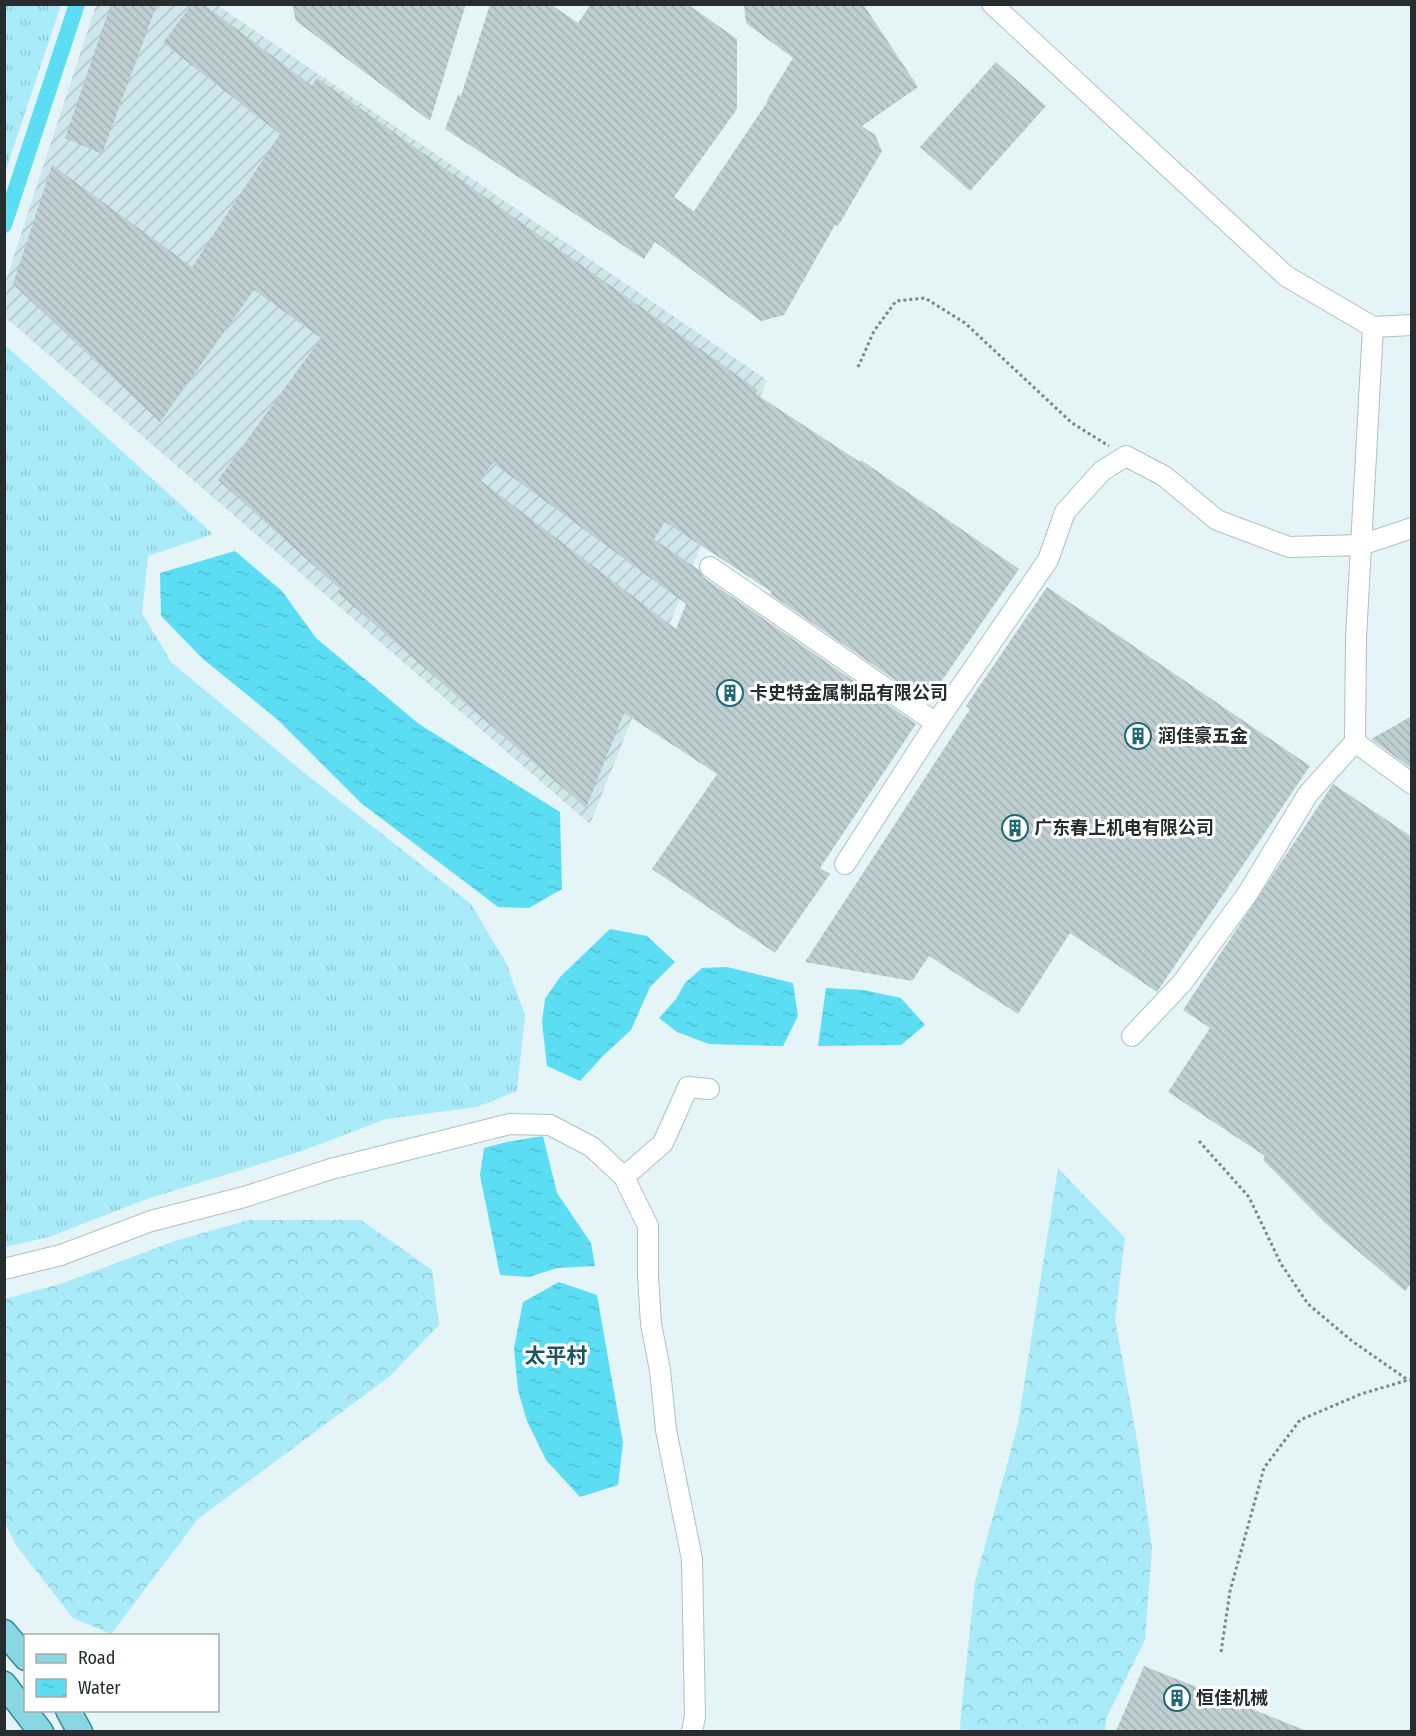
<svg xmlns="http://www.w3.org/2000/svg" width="1416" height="1736" font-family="'Fira Sans Condensed','Noto Sans SC',sans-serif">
<defs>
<pattern id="industrial-furrows" width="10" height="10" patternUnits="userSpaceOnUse" patternTransform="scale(1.5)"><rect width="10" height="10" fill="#cee7eb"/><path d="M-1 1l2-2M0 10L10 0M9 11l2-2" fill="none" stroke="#b1c6ca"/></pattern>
<pattern id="grass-tufts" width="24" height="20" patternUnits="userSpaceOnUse" patternTransform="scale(1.5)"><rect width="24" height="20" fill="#a9ebf8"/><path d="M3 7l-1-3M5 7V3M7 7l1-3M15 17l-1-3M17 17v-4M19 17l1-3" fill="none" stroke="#91cad5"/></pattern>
<pattern id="forest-crowns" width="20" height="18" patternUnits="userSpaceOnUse" patternTransform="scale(1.5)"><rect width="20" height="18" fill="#a9ebf8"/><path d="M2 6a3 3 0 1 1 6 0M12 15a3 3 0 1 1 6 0" fill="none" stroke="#91cad5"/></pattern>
<pattern id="water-ripples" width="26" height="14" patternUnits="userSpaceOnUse" patternTransform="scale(1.5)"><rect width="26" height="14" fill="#5bdef4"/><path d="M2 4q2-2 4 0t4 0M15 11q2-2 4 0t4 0" fill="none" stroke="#4fbfd2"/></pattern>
<pattern id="building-back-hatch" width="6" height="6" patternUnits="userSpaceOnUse" patternTransform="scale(1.5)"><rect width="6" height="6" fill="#beced1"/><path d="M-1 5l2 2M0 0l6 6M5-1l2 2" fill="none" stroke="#a3b1b4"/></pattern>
</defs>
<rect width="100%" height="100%" fill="#e4f4f7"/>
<!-- industrial -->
<path fill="url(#industrial-furrows)" d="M96,5H217L767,380L590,824L5,317V283Z"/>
<!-- grass -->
<g fill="url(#grass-tufts)">
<path d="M5,4L61,5L5,173L4,5Z"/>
<path d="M4,344L213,534L148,556L142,613L171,662L302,771L471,904L506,963L525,1015L517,1091L477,1107L386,1119L299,1152L147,1199L49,1237L5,1247Z"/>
</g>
<!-- forest -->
<g fill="url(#forest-crowns)">
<path d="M1058,1168L1125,1238L1115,1319L1138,1446L1152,1549L1145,1640L1106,1719L1105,1731H961L960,1724L975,1582L1018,1424Z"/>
<path d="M249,1220H361L432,1270L439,1325L390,1376L198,1519L111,1634L73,1618L15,1544L5,1522V1299L63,1283L175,1241Z"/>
</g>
<!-- water -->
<g fill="url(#water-ripples)">
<path d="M235,551L282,591L316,638L419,724L560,812L562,889L529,908L498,907L361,803L278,720L203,659L161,616L160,573Z"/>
<path d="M610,929L647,936L675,962L650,987L631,1030L603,1056L580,1081L547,1066L542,1022L545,999L560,977Z"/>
<path d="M727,967L793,983L798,1016L783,1046L709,1044L677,1032L659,1018L676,999L685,983L702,968Z"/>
<path d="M826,988L863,990L901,998L925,1025L901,1045L818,1046Z"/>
<path d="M543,1136L557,1193L591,1243L595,1266L557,1268L529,1277L500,1275L480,1175L484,1148L507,1142Z"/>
<path d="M559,1282L597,1295L623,1443L618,1485L580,1497L546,1460L527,1421L518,1390L514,1348L523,1302Z"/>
</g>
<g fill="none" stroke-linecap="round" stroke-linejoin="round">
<!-- canal -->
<path stroke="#5bdef4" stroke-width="16" d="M4,225L77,4"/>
</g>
<!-- building -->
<g fill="url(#building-back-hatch)" fill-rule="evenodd">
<path d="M111,4H157L102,154L65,138Z"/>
<path d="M192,4H203L312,86L317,78L758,390L756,394L860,462L861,460L1019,569L927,702L770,594L772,592L665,522L654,539L699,570L703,577L916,724L820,868L830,874L775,953L652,869L717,774L624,713L586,808L337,592L340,589L218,480L321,338L254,290L160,422L13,284L52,165L192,267L280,134L163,43ZM493,463L686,604L676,629L480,480Z"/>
<path d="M292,4H466L430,121L296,21Z"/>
<path d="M490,4H550L578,23L591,4H687L737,39V109L674,197L694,211L768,101L767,100L793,58L746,23L744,4H863L918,87L862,126L875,135L882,151L838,226L835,225L784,315L761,321L655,242L644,259L445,129L458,95L461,96Z"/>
<path d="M996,62L1046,106L970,191L920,147Z"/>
<path d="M1047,587L1310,766L1157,992L1070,933L1018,1014L929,956L912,981L805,962L970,709L966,706Z"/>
<path d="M1412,716V769L1371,739Z"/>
<path d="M1333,784L1412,837V1282L1405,1291L1324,1222L1263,1160L1265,1156L1168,1092L1210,1028L1183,1010Z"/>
<path d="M1144,1666L1307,1731H1116Z"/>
</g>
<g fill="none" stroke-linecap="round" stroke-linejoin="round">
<defs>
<g id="minor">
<path d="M992,4L1286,276L1373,327L1356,638L1355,742L1412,784"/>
<path d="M1373,327L1412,325"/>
<path d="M710,567L936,723"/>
<path d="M845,864L936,723L1048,560L1065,512L1102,471L1126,456L1164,476L1217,520L1289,547L1361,545L1412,528"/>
<path d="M1132,1036L1182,983L1248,893L1308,794L1355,742"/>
<path d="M624,1177L663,1143L688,1087L709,1089"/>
<path d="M4,1269L61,1255L151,1221L244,1197L331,1169L510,1124L550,1125L592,1147L624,1177L648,1226V1276L651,1324L660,1370L666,1430L692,1559L695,1716L692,1732"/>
</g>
<g id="major">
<path d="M4,1632L26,1658"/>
<path d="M4,1684L41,1732"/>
<path d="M68,1710L80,1732"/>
</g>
</defs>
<!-- minor casing -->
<use href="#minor" stroke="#b1c0c3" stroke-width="22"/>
<!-- major casing -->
<use href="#major" stroke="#328a98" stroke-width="27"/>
<!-- path -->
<g stroke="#7e888a" stroke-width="3" stroke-dasharray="3 3" stroke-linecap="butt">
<path d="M858,367L874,331L896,301L925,298L965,323L1072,423L1109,446"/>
<path d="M1199,1141L1249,1197L1281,1264L1308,1304L1352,1341L1408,1380"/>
<path d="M1221,1652L1230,1591L1264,1468L1300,1420L1361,1394L1408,1380H1412"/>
</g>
<!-- minor -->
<use href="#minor" stroke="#fff" stroke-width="20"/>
<!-- major -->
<use href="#major" stroke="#88d7e3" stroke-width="24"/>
</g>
<!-- icons -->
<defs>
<symbol id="building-ring" viewBox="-11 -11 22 22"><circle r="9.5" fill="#fff" stroke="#1f6874" stroke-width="1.5"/><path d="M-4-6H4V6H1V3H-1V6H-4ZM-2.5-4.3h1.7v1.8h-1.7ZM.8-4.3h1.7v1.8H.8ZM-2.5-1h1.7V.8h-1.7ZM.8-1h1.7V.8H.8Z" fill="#1f6874"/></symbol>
</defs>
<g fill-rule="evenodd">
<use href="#building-ring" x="715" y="678" width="30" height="30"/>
<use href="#building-ring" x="1123" y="721" width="30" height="30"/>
<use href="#building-ring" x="1000" y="813" width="30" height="30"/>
<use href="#building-ring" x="1162" y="1683" width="30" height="30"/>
</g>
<g text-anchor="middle" stroke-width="6" stroke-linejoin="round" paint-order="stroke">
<!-- poi labels -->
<g font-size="18" font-weight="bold" fill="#272d2e" stroke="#fff" text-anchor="start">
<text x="750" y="699">卡史特金属制品有限公司</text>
<text x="1158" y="742">润佳豪五金</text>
<text x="1034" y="834">广东春上机电有限公司</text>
<text x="1196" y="1704">恒佳机械</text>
</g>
<!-- quarter labels -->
<g font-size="21" font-weight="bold" fill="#1d5660" stroke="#fff">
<text x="556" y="1363">太平村</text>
</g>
</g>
<!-- border -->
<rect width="1416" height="1736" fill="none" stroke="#272d2e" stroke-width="12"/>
<!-- legend -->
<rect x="24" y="1634" width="195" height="78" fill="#ffffff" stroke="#a9abab" stroke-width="1.5"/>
<rect x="36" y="1654" width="30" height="9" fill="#88d7e3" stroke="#a9abab" stroke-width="1.5"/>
<text x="78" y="1664" font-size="18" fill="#272d2e">Road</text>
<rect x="36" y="1679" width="30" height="18" fill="url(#water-ripples)" stroke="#a9abab" stroke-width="1.5"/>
<text x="78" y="1694" font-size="18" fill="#272d2e">Water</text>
</svg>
